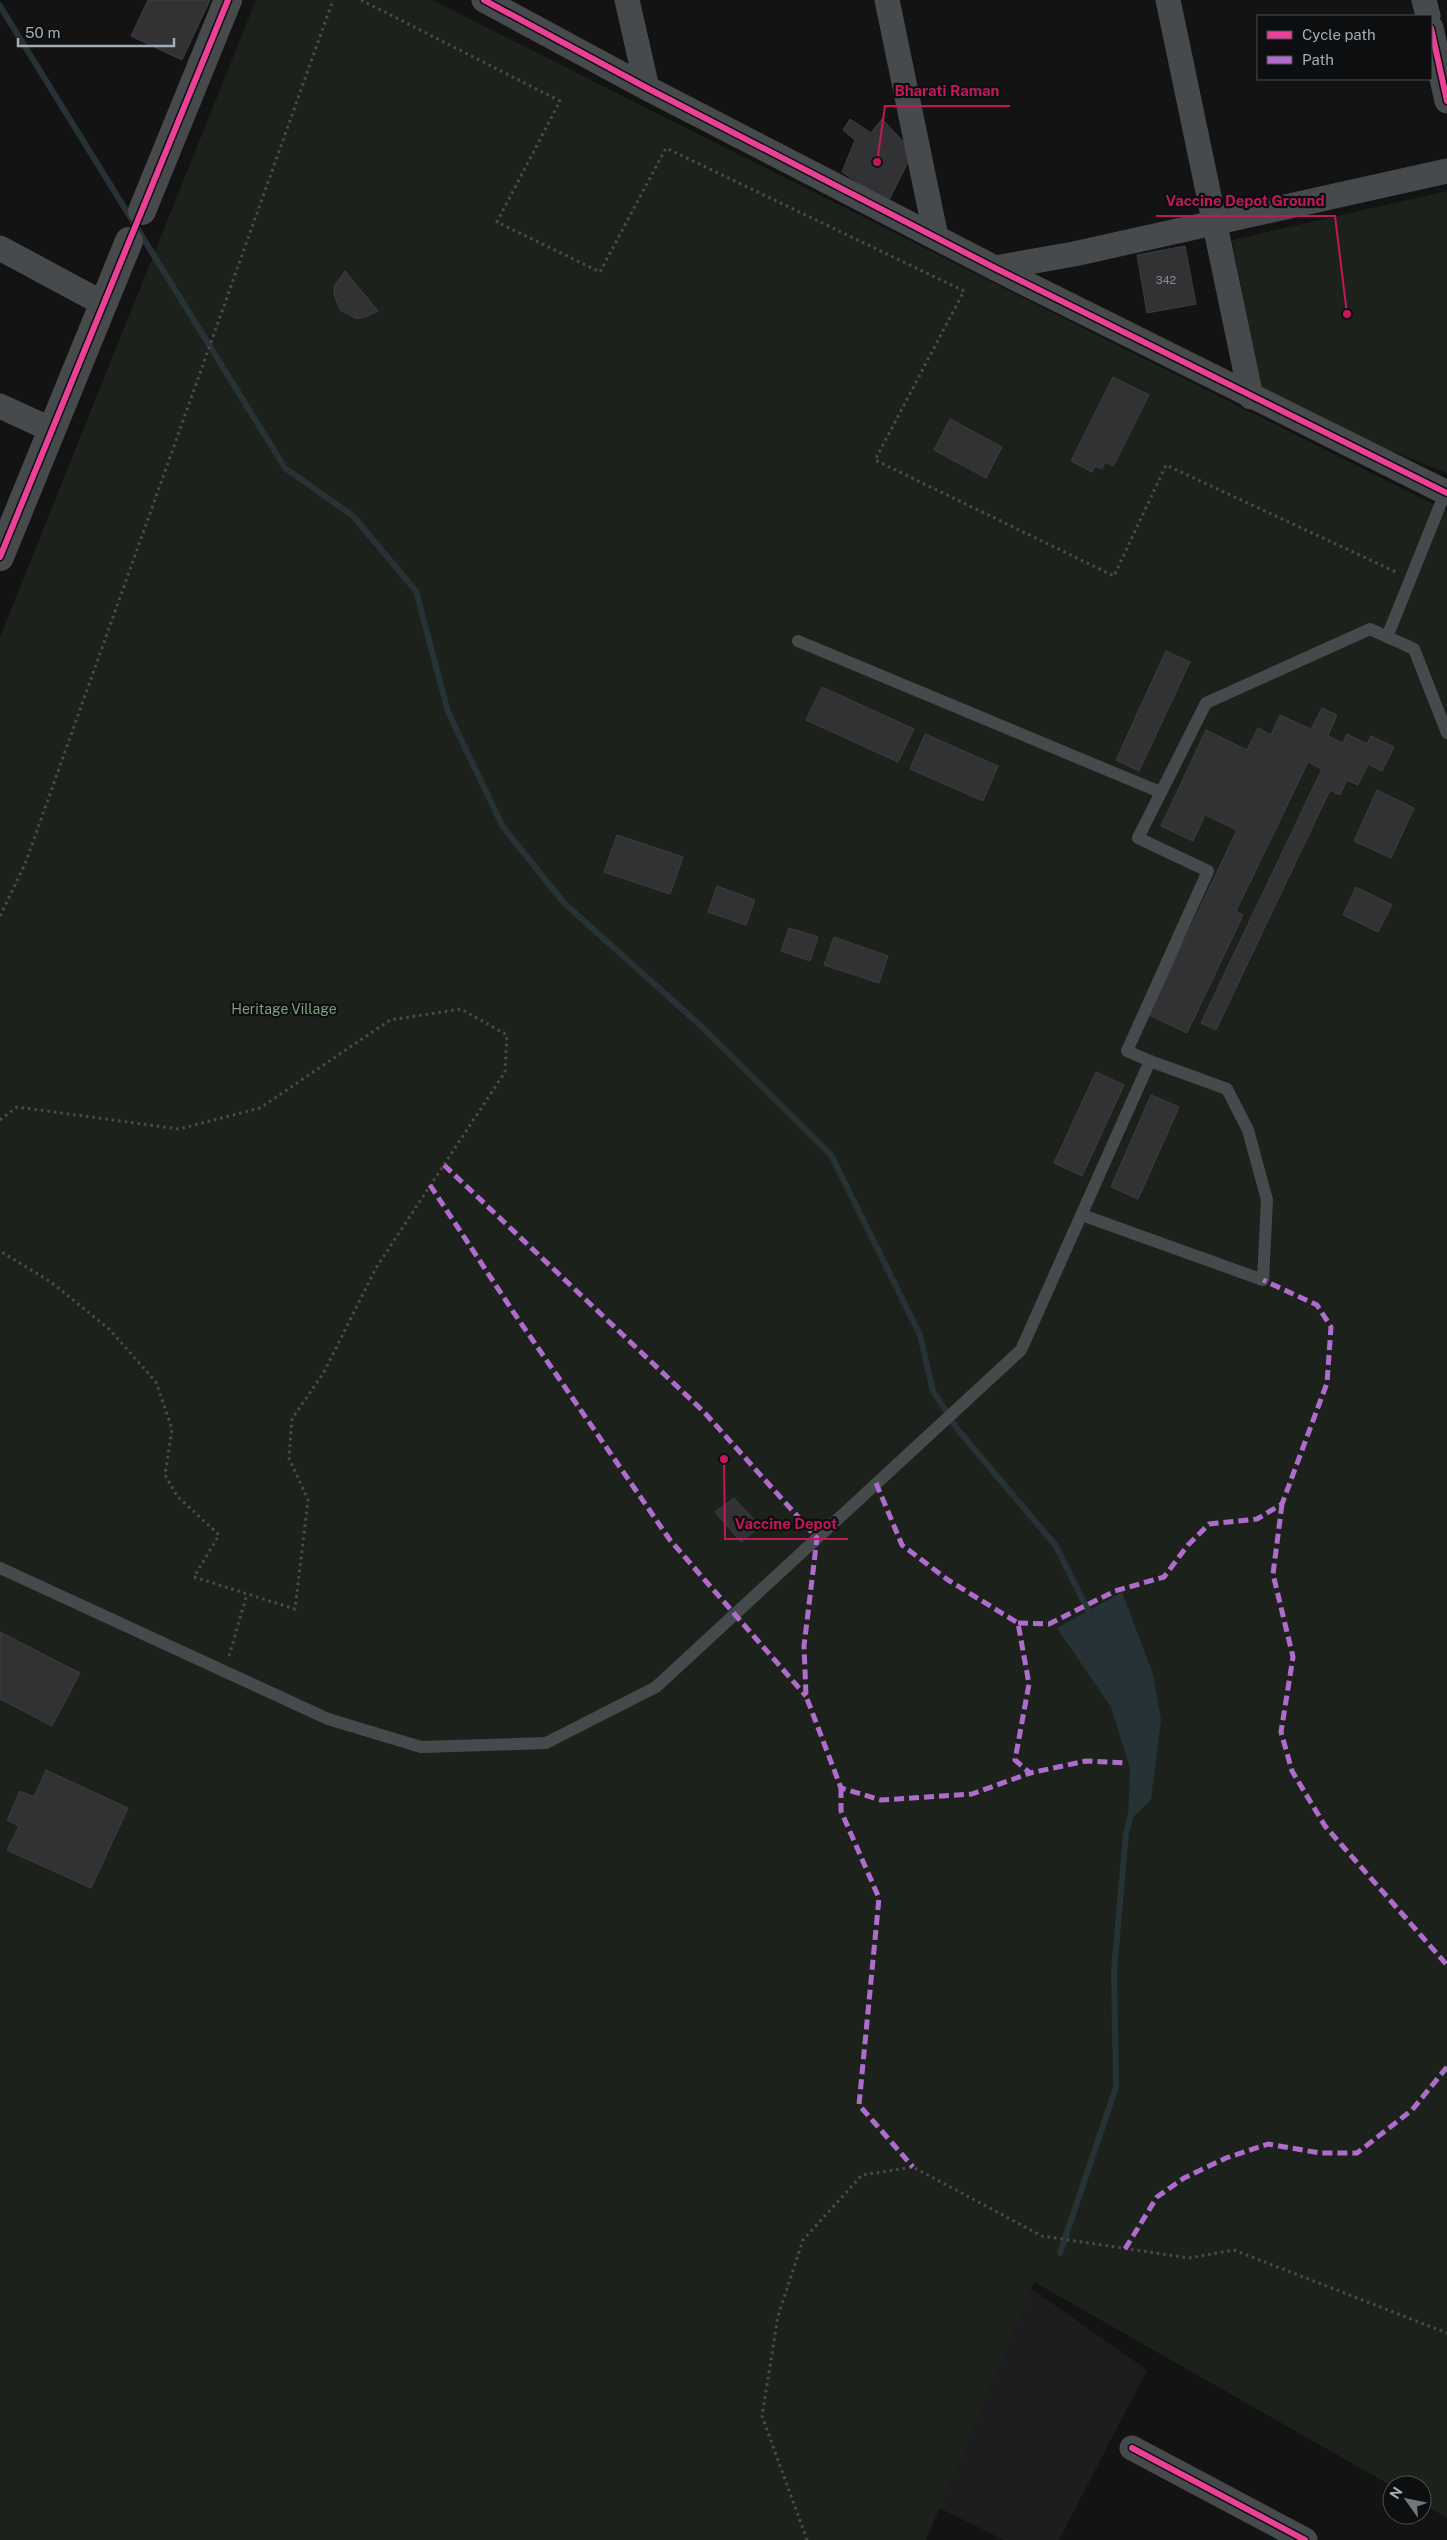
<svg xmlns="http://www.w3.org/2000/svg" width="1447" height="2540" font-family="'Public Sans',sans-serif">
<rect width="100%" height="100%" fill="#131313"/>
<!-- built -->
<path fill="#1d1d1f" d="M1022,2282L1147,2370L1059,2540H1004L917,2497Z"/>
<!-- green -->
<g fill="#1c221b">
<path d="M256,0H432L1447,511V2518L1422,2503V2485L1392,2486L1034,2282L926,2540H0V637Z"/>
<path d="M1447,191V473L1359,438L1261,389L1232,240Z"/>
</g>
<!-- water -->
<path fill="#263236" d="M1122,1592L1153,1674L1161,1720L1151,1799L1128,1823L1130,1768L1111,1707L1057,1628Z"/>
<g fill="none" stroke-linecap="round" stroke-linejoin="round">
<!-- stream -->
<g stroke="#263236" stroke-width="6">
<path d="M0,6L285,468L353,516L416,591L448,712L503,827L564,903L700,1025L831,1155L920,1335L933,1391L958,1430L1056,1546L1092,1618"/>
<path d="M1060,2253L1116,2087L1114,1971L1126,1833L1131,1815"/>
</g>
</g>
<!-- building -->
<g fill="#323234" stroke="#3b3e40">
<path d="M148,0H210L182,60L131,36Z"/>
<path d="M850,119L871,133L882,119L913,152L888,202L842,172L855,140L843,130Z"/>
<path d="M1185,246L1196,304L1147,313L1137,255Z"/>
<path d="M345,271L378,311L363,318H355L340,310L334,294L335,285Z"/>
<path d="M1113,377L1149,395L1113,466L1105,462L1102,469L1095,466L1092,472L1071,461Z"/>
<path d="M950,419L1002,447L986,478L934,450Z"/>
<path d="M1166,651L1190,662L1139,771L1116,760Z"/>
<path d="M822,687L914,729L898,762L806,720Z"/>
<path d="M1322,708L1337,715L1328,736L1343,743L1347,734L1367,744L1371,736L1394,747L1382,771L1368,764L1358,785L1347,780L1340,795L1330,790L1216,1030L1201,1023L1322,769L1308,762L1236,911L1243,915L1187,1033L1149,1015L1237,830L1205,815L1193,841L1161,826L1206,730L1247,750L1258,728L1271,735L1280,715L1311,729Z"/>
<path d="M925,734L998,766L983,801L910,769Z"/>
<path d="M1377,790L1414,808L1391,858L1354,841Z"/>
<path d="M617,835L683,857L670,894L604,872Z"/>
<path d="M717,886L755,900L746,925L708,912Z"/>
<path d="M1356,887L1392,905L1378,932L1343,915Z"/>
<path d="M789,928L818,937L810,961L781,951Z"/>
<path d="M834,937L888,956L879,983L824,965Z"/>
<path d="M1096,1072L1124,1085L1082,1176L1054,1163Z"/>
<path d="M1151,1095L1179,1107L1138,1199L1111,1187Z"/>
<path d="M734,1498L760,1526L741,1542L715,1512Z"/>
<path d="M0,1632L80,1673L52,1726L0,1699Z"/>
<path d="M46,1770L128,1808L91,1888L7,1850L19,1826L7,1820L20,1791L34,1797Z"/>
</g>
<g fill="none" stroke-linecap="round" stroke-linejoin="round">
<!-- path -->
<g stroke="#494b4e" stroke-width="3" stroke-dasharray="2.5 4" stroke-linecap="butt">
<path d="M361,0L560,101L497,222L600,272L666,148L964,291L875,460L1114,576L1166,465L1396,572"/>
<path d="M0,916L25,864L333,0"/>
<path d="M0,1120L17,1107L179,1129L260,1108L390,1020L461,1009L507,1035L505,1072L376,1268L324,1372L292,1419L289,1458L308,1500L295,1609L194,1577L219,1535L177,1496L165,1475L172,1429L156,1382L109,1329L51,1282L0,1251"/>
<path d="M229,1656L247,1594"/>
<path d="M807,2540L762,2416L778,2316L803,2240L862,2175L913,2167L1042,2236L1189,2258L1234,2250L1447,2333"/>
</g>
<!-- service -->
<g stroke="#474a4c" stroke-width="12">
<path d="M1387,637L1445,493"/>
<path d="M798,641L1160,792"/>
<path d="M1082,1215L1263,1280L1267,1200L1248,1130L1227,1089L1150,1061"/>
<path d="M0,1568L328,1719L421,1747L546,1743L656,1687L1021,1350L1150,1061L1127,1051L1208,871L1138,838L1206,703L1370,629L1414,649L1447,733"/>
</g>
<!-- minor -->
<g stroke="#474a4c" stroke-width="25">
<path d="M484,0L647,88L995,268L1447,493"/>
<path d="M627,0L647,88"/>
<path d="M887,0L936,237"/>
<path d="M1168,0L1251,397"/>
<path d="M1424,0L1428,16"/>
<path d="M1431,28L1447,101"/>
<path d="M0,248L104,304"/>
<path d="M995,268L1074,254L1447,171"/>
<path d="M0,406L52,430"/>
<path d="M1132,2448L1305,2540"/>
</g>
<!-- tertiary -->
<g stroke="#474a4c" stroke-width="28">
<path d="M142,211L228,0"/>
<path d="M0,557L129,241"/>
</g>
<!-- quiet -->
<g stroke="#b06ccc" stroke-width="5" stroke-dasharray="10 5" stroke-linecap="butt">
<path d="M444,1165L704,1412L817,1538L804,1646L806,1696L841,1788L881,1800L972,1794L1030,1773"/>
<path d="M430,1185L514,1313L670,1540L806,1696"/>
<path d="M876,1483L902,1545L948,1580L1018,1623L1029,1684L1015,1760L1030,1773L1086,1761L1127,1763"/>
<path d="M1282,1504L1273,1574L1293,1657L1281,1732L1292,1771L1325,1826L1447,1965"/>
<path d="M1018,1623L1049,1624L1115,1591L1164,1577L1188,1545L1209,1524L1257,1519L1282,1504L1327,1383L1331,1327L1317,1305L1263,1280"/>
<path d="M841,1788V1811L879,1898L859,2105L913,2167"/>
<path d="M1125,2249L1157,2197L1184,2178L1226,2158L1268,2144L1320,2153H1357L1412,2110L1447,2067"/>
</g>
<defs>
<g id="cycleway">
<path d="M484,0L647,88L995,268L1447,493"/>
<path d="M1431,28L1447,101"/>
<path d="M0,557L228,0"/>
<path d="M1132,2448L1305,2540"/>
</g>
</defs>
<!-- cycleway casing -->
<use href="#cycleway" stroke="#0d0e0f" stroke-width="9"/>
<!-- cycleway -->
<use href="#cycleway" stroke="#ea4096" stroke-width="6"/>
</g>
<g text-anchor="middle" stroke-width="4.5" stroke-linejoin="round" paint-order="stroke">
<!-- number labels -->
<g font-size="11" fill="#878e96">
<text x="1166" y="284">342</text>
</g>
<!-- park labels -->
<g font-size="14" fill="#7fa278" stroke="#0d0e0f">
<text x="284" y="1014">Heritage Village</text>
</g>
</g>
<!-- callouts -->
<path fill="none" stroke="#c2185b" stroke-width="2" d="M877 162L885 106H1010M1347 314L1335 216H1156M724 1459L725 1539H848"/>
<g fill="#c2185b" stroke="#0d0e0f" stroke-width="2">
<circle cx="877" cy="162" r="5"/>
<circle cx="1347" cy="314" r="5"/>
<circle cx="724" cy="1459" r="5"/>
</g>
<g font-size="15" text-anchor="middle" font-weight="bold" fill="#c2185b" stroke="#0d0e0f" stroke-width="4.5" stroke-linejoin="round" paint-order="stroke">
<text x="947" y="96">Bharati Raman</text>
<text x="1245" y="206">Vaccine Depot Ground</text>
<text x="786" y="1529">Vaccine Depot</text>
</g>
<!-- legend -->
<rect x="1257" y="15" width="175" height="65" fill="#0d0e0f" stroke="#494e52"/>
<rect x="1267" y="31" width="25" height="8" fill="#ea4096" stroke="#494e52"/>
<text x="1302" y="40" font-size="15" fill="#a3adb6">Cycle path</text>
<rect x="1267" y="56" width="25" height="8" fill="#b06ccc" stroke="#494e52"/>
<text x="1302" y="65" font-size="15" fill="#a3adb6">Path</text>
<!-- north arrow -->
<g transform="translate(1407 2500) rotate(303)"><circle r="24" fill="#0d0e0f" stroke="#494e52"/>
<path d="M0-4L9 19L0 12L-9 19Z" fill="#71777d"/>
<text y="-8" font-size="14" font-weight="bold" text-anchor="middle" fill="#a3adb6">N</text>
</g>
<!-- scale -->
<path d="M18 38v8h156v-8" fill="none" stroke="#a3adb6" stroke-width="2.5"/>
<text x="25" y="38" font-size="15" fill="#a3adb6" stroke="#0d0e0f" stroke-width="4" paint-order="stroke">50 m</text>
</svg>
